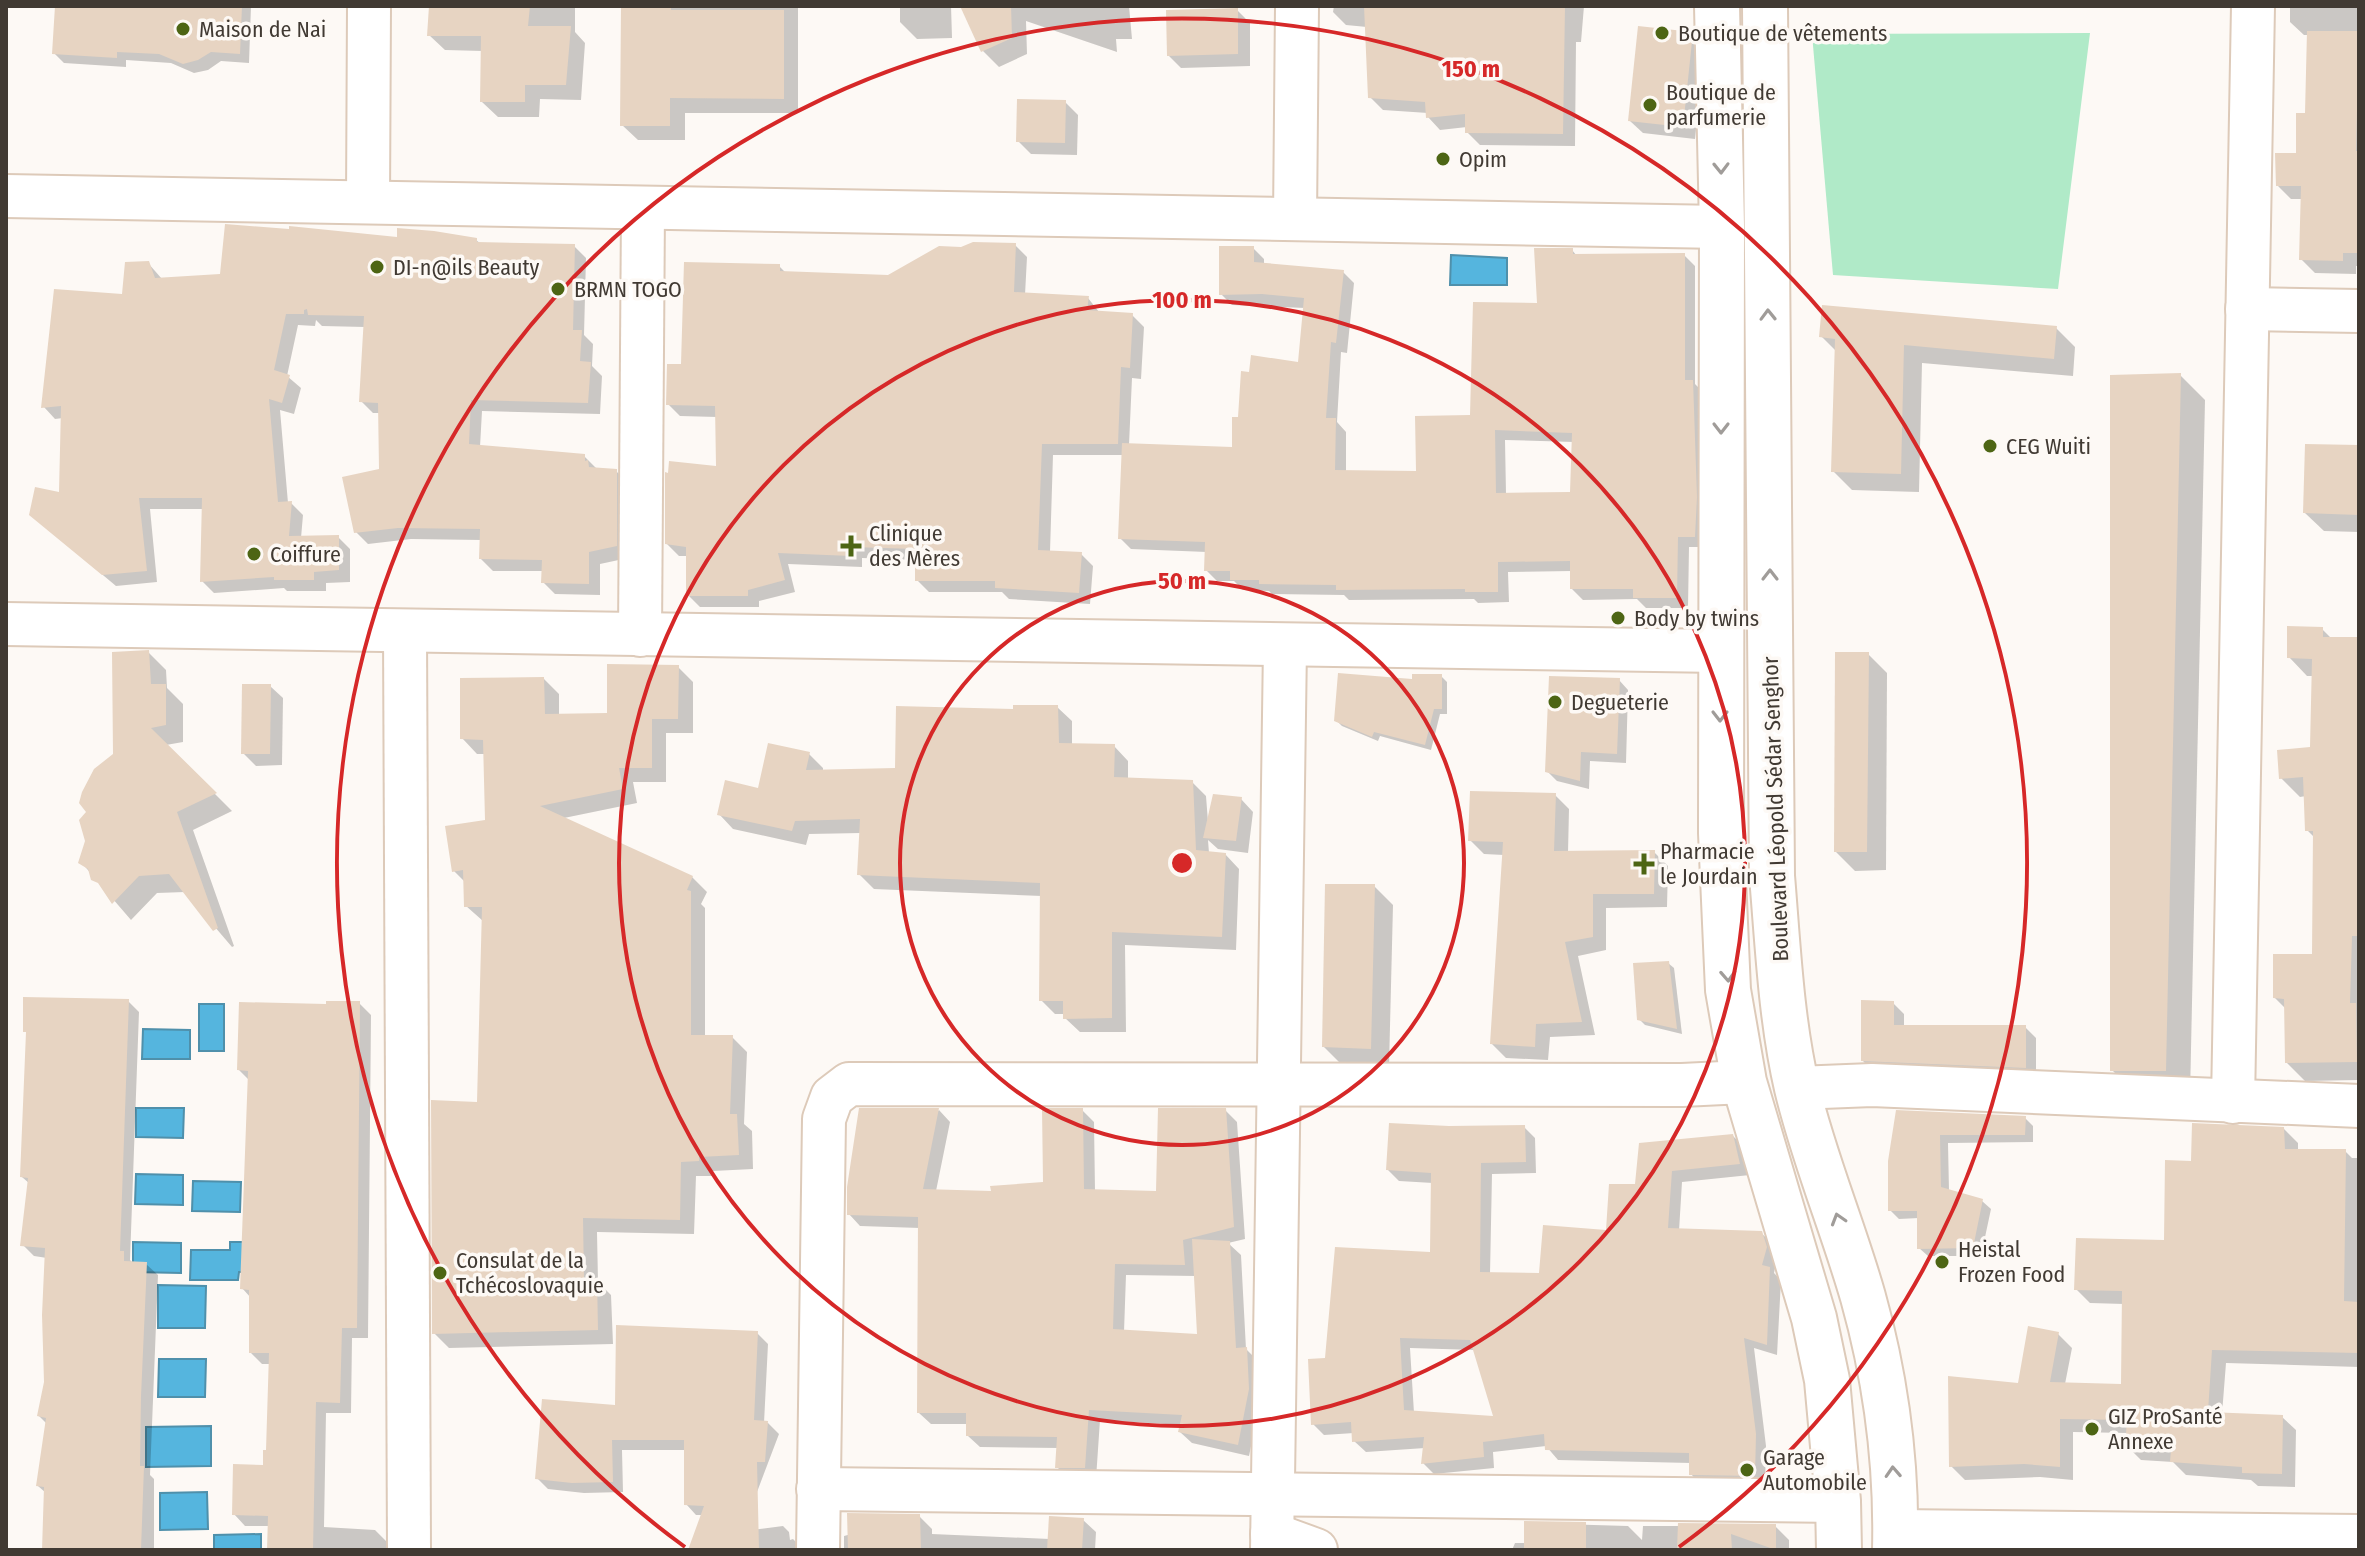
<svg xmlns="http://www.w3.org/2000/svg" width="2365" height="1556" font-family="'Fira Sans Condensed',sans-serif">
<rect width="100%" height="100%" fill="#fdf9f5"/>
<!-- green -->
<path fill="#b0eac8" d="M2090,33L2058,289L1833,275L1812,34Z"/>
<!-- water -->
<g fill="#55b5de" stroke="#4f90ab" stroke-width="2">
<path d="M1451,255L1507,258V285H1450Z"/>
<rect x="199" y="1004" width="25" height="47"/>
<path d="M143,1029L190,1030V1059H142Z"/>
<path d="M136,1108H184L183,1138L136,1137Z"/>
<path d="M136,1174L183,1175V1205L135,1204Z"/>
<path d="M193,1181L241,1182L240,1212L192,1211Z"/>
<path d="M133,1242L181,1243V1273L133,1272Z"/>
<path d="M230,1242H278L277,1271L239,1272L238,1280H190L191,1250H230Z"/>
<path d="M158,1285L206,1286L205,1328H158Z"/>
<path d="M159,1359H206L205,1397H158Z"/>
<path d="M211,1426V1466L146,1467V1427Z"/>
<path d="M207,1492L208,1529L160,1530V1493Z"/>
<path d="M261,1534V1550H214V1535Z"/>
</g>
<!-- shadow -->
<g fill="#0003" fill-rule="evenodd">
<path d="M57,6H251L249,63L221,61L208,70L194,73L171,63L126,60V67L64,63L54,53Z"/>
<path d="M434,6H575V32L585,43L581,100L540,99L539,117H498L482,102L483,51L445,50L429,35Z"/>
<path d="M623,6H798V113H685V140H638L622,125Z"/>
<path d="M900,6H951L952,38L917,39L900,22Z"/>
<path d="M962,6H1129L1132,39H1116L1117,52L1026,21L1027,54L999,67L983,51Z"/>
<path d="M1334,6H1584L1581,42H1576L1575,146L1480,145L1467,132V127L1440,130L1428,117V113L1383,110L1370,97L1367,27L1346,25L1333,12Z"/>
<path d="M2290,6H2359V266H2356V274L2315,273L2301,259L2303,199H2291L2278,186L2298,155L2307,115L2308,35H2304L2290,22Z"/>
<path d="M1237,10L1250,23V66L1181,68L1168,55Z"/>
<path d="M1692,34L1704,47L1695,139L1643,133L1630,121Z"/>
<path d="M1065,102L1078,115L1077,155L1031,154L1018,141Z"/>
<path d="M398,239L476,240L481,244L574,246L586,258L584,335L593,344L592,366L602,376L600,414L482,411L480,447L584,456L596,468L616,471L628,483V558L600,564V595L555,594L543,582V571H493L481,559V540L411,539L368,544L356,532L381,471V413H373L361,401L365,327L322,326L316,320L315,326L298,325L287,376L301,388L294,414L280,410L288,503H291L303,515L301,538L338,537L350,549V582L326,583V591H287L284,588L214,593L202,581L203,509H150L157,582L116,586L31,515L61,494L63,418L55,419L44,407L148,263L162,279L221,276Z"/>
<path d="M1015,245L1027,257L1025,295L1088,298L1099,312L1132,315L1144,327L1141,379L1132,378L1129,445L1234,449L1240,419L1300,364L1305,308L1232,305L1221,294L1253,248L1264,259V265L1343,272L1354,283L1347,353L1341,352L1337,422L1346,432V473H1418L1472,417L1572,250L1577,256L1684,255L1695,266V384L1704,393L1705,547H1689L1688,608H1646L1637,599L1583,600L1572,589V571L1508,572L1509,602L1478,603L1474,599L1349,600L1344,595L1272,594L1269,591L1243,590L1234,581H1217L1206,570L1207,552L1131,549L1120,538L1123,455H1053L1050,552L1081,554L1093,566L1090,604L1009,599L1002,592H929L917,580V560L862,558V567L788,564L795,592L759,601V607H700L688,595V556H679L667,544L718,468L717,417L680,416L668,404L683,366L779,266L786,273L888,277ZM1505,440L1574,442L1572,494H1506Z"/>
<path d="M2056,328L2075,347L2073,376L1922,363L1919,492L1852,490L1833,471L1837,352L1821,336Z"/>
<path d="M2180,375L2205,400L2190,1096L2137,1095L2112,1070Z"/>
<path d="M2359,447V532L2324,531L2305,513Z"/>
<path d="M2322,629L2332,639H2359V1080L2305,1081L2287,1063L2286,1009L2275,998L2314,956L2315,838L2307,830L2306,796L2300,797L2281,778L2312,749L2314,676H2307L2289,657Z"/>
<path d="M148,652L166,670L167,688L183,704V742L166,745L232,811L193,830L234,946L232,947L185,892L157,893L131,920L81,862L87,841L88,812L115,755Z"/>
<path d="M1868,654L1887,673L1886,870L1855,871L1836,852Z"/>
<path d="M678,667L693,682V733H666V782H633L637,803L564,818L692,877L707,892L701,904L705,908V1037H732L747,1052L744,1124L752,1131L753,1169L713,1171V1176H696L694,1234L597,1232L598,1282L611,1295L613,1344L449,1348L434,1333L478,1104L483,921L466,906L465,882L454,871L487,822L485,754H477L462,738L544,679L559,694V716L609,715Z"/>
<path d="M1441,676L1447,682V714H1440L1431,750L1380,736L1378,741L1342,726L1336,720L1414,681Z"/>
<path d="M1619,680L1628,690L1626,763L1590,761L1589,789L1557,781L1547,771Z"/>
<path d="M270,686L283,698L282,765L256,766L243,753Z"/>
<path d="M1057,707L1072,721V746H1114L1128,761V780L1192,782L1206,796L1208,822L1241,799L1253,812L1248,853L1218,849L1208,840L1209,853L1225,854L1239,869L1236,950L1125,945L1126,1032H1080L1065,1018V1014H1055L1041,1000L1042,896L874,889L859,874L861,833L809,834L806,845L733,829L719,814L760,790L809,754L823,768V771L896,770L1015,711Z"/>
<path d="M1555,795L1569,809L1568,853L1654,852L1668,866L1667,907L1606,908V950L1578,956L1595,1035L1550,1037L1548,1060L1506,1058L1492,1044L1504,855L1484,854L1470,840Z"/>
<path d="M1374,886L1393,905L1389,1067L1343,1066L1324,1047Z"/>
<path d="M1668,963L1674,968L1682,1034L1645,1025L1639,1019Z"/>
<path d="M128,1001L139,1012L130,1260L133,1263L146,1264L158,1275L150,1475L154,1479V1550H44L46,1493L38,1486L47,1424L39,1416L46,1382L47,1258L34,1256L23,1245L30,1184L22,1177L28,1034L25,1031Z"/>
<path d="M359,1003L371,1015L368,1338H352L351,1413H326L324,1527L375,1530L386,1541V1550H269L270,1526H245L234,1514L265,1467L268,1452L271,1364H262L251,1353V1298L242,1288L250,1081L239,1070L328,1006Z"/>
<path d="M1893,1003L1904,1014V1027H2025L2036,1038V1078L1874,1072L1863,1061Z"/>
<path d="M939,1110L950,1122L936,1191L993,1193L1045,1184L1082,1110L1094,1122L1095,1191L1158,1193L1225,1110L1237,1122L1245,1239L1228,1243L1241,1255L1246,1349L1258,1361L1260,1402L1249,1456L1192,1443L1180,1432L1182,1425L1100,1420L1096,1479H1069L1057,1467L1059,1448L980,1447L968,1436V1424H931L919,1413L920,1228L860,1226L849,1214ZM1126,1275L1196,1276L1200,1336L1124,1332Z"/>
<path d="M1898,1112L2025,1118L2033,1126V1142L1948,1143L1949,1191L1982,1201L1991,1209L1981,1256H1928L1919,1248V1218L1899,1219L1890,1210Z"/>
<path d="M1524,1127L1535,1138L1536,1173L1492,1174L1490,1275H1541L1608,1232L1637,1186L1733,1136L1744,1147L1750,1175L1682,1182L1679,1231L1761,1233L1773,1244L1777,1259L1774,1273L1781,1280L1777,1355L1754,1348L1766,1446L1765,1486H1702L1691,1474V1463L1558,1460L1546,1446L1493,1452L1494,1468L1434,1474L1423,1463L1425,1448L1366,1452L1354,1441V1433L1324,1435L1313,1424L1327,1360L1432,1255L1433,1183L1399,1181L1388,1170L1449,1128ZM1410,1348L1475,1350L1496,1418L1414,1413Z"/>
<path d="M2284,1129L2298,1143V1151H2345L2352,1158H2359V1367L2226,1363L2222,1414L2282,1417L2296,1430L2295,1487L2258,1486L2251,1480L2186,1475L2173,1462L2141,1460L2127,1446L2128,1433L2073,1432V1480L2040,1477L1965,1480L1951,1466L2058,1334L2072,1348L2065,1384L2123,1386L2124,1304L2090,1303L2076,1289L2166,1242L2193,1163Z"/>
<path d="M757,1333L768,1344L764,1423H768L779,1434L735,1550H690L703,1515H696L686,1504V1450H622L623,1492L584,1493L548,1489L537,1478L617,1407Z"/>
<path d="M919,1516L932,1529V1534L1050,1539L1083,1520L1096,1532L1095,1550H844V1536Z"/>
<path d="M1526,1523L1628,1526L1642,1540L1643,1526H1775L1789,1540V1550H1512L1515,1543H1526Z"/>
<path d="M783,1526L789,1532L790,1540L793,1539L799,1545V1550H751V1530Z"/>
</g>
<!-- building -->
<g fill="#e7d4c2" fill-rule="evenodd">
<path d="M55,6H242L240,54L211,52L198,60L183,64L159,54L117,52V58L52,54Z"/>
<path d="M429,6H530L528,26H571L566,85H525V102H480L481,36H427Z"/>
<path d="M621,6H671V10H784V99L670,98V126H620Z"/>
<path d="M960,6H1011L1012,38L981,52Z"/>
<path d="M1364,6H1565L1563,134L1465,133V114L1426,118L1425,102L1368,98Z"/>
<path d="M1238,8V54L1167,56L1166,10Z"/>
<path d="M1638,26L1693,32L1683,127L1628,121Z"/>
<path d="M2307,31H2359L2356,151H2359V253H2343V261L2299,260L2301,186H2276L2275,153H2296V113H2305Z"/>
<path d="M1017,99L1066,100L1065,143L1016,142Z"/>
<path d="M225,224L289,229V226L397,237V228L434,231L477,238V242L575,244L573,330H582L580,361L591,362L588,403L471,400L469,444L585,454V461L588,460L589,467L617,469V546L589,552V584L541,583L542,560L479,559L480,529L398,528L354,533L342,477L379,469L378,403L359,402L364,316L308,315L307,309L304,310V314H286L274,370L290,375L282,403L269,399L278,502L292,501L289,536L339,535V570L314,572V580H274V577L200,582L202,498H139L147,571L102,575L29,515L35,487L59,492L61,406L41,408L54,289L122,294L125,262L149,261L155,278L220,274Z"/>
<path d="M973,242L1016,243L1014,292L1089,296L1087,310L1133,313L1130,368L1121,367L1118,444H1042L1038,550L1082,552L1079,593L995,588V581H915V549L851,547V556L778,553L785,580L748,590V596H686V547L665,544V472L668,473L669,461L716,466L715,406L666,405L667,364H681L684,262L780,264V271L888,275L939,246L961,247Z"/>
<path d="M1219,246H1254V262L1344,270L1336,343L1331,342L1326,418H1336L1335,470L1416,471L1415,416L1470,415L1473,302L1537,303L1534,248H1573V254L1685,253V380H1693L1697,497L1695,537H1678L1677,598H1633V589H1570V561L1498,562V592H1465V589L1336,590V585L1259,584V580H1230V571H1204L1205,542L1118,539L1122,443L1232,447V417H1238L1241,371L1249,372L1251,355L1298,362L1304,298L1262,294L1219,295ZM1495,430L1572,433L1570,492L1496,493Z"/>
<path d="M1822,305L2057,326L2054,359L1904,345L1901,474L1831,472L1835,339L1819,337Z"/>
<path d="M2181,373L2166,1071H2110V375Z"/>
<path d="M2305,444L2359,445V515L2303,513Z"/>
<path d="M2287,626L2323,627V637H2359V936H2352L2350,1003H2356L2357,1062L2285,1063L2284,999L2273,998V954H2312L2313,831H2305L2303,777L2279,779L2277,750L2310,747L2312,659L2287,658Z"/>
<path d="M149,650L151,684H166V725L151,728L217,793L177,812L218,928L213,931L169,874L139,876L112,904L98,883L91,880L88,869L78,863L85,841L79,820L86,812L79,803L82,792L94,769L113,754L112,652Z"/>
<path d="M1835,652H1869L1867,852H1834Z"/>
<path d="M607,664L679,665L678,719H652V768H619L623,789L540,806L693,876L687,890L691,891V1035H733L730,1114H737L739,1155L699,1157V1161L681,1162L680,1220L583,1218L584,1279L597,1278L598,1330L432,1334L431,1100L477,1102L482,907H464L463,870L452,872L445,826L485,820L483,740L460,739V678L544,677L545,714L607,713Z"/>
<path d="M1338,673L1412,679V674H1442V709H1434L1425,745L1374,732L1372,737L1334,721Z"/>
<path d="M1549,676L1620,678L1617,754L1581,752L1580,781L1545,772Z"/>
<path d="M242,684H271L270,754H241Z"/>
<path d="M1013,705H1058L1059,743L1115,744L1114,777L1193,780L1196,850L1226,853L1222,937L1112,932V1018L1063,1019V1001H1039L1040,883L857,875L860,819L795,821L792,831L717,815L725,780L758,788L768,743L810,752L806,770L895,768L896,706L1013,709Z"/>
<path d="M1470,791L1556,793L1554,851L1655,850L1654,894H1593V937L1565,942L1582,1022L1536,1024L1535,1047L1490,1044L1503,842L1468,841Z"/>
<path d="M1213,794L1242,797L1236,841L1203,838Z"/>
<path d="M1325,884H1375L1371,1049L1322,1047Z"/>
<path d="M1669,961L1677,1029L1637,1020L1633,963Z"/>
<path d="M23,997L129,999L120,1251H124V1261L147,1262L141,1396L140,1466H144L141,1550H42L44,1487L36,1486L46,1418L37,1416L44,1382L42,1315L45,1248L20,1246L28,1178L20,1177L26,1032H23Z"/>
<path d="M1861,1000L1894,1001V1025H2026V1068L1861,1061Z"/>
<path d="M326,1001H360L357,1328H342L340,1403L316,1402L313,1550H267L268,1516L232,1515L233,1464L263,1465V1450H266L269,1353H249V1290L240,1289L248,1071L237,1070L239,1002L326,1004Z"/>
<path d="M859,1108H939L923,1189L991,1191L990,1186L1043,1182L1042,1108H1083L1084,1189L1156,1191L1158,1108H1226L1234,1227L1183,1240L1185,1265L1115,1264L1113,1329L1197,1334L1192,1239L1230,1241L1236,1348L1247,1347L1249,1389L1238,1445L1178,1432L1182,1415L1089,1410L1085,1468H1055L1057,1437L966,1436V1413H917L918,1217L847,1215V1187Z"/>
<path d="M1896,1110L2026,1116L2025,1135H1940L1941,1187L1983,1199L1973,1248L1917,1249V1211H1888V1161Z"/>
<path d="M1389,1123L1449,1126L1525,1125L1526,1162L1481,1163L1480,1272L1539,1273L1543,1225L1606,1230L1609,1184H1635L1639,1143L1733,1134L1740,1164L1672,1171L1668,1228L1762,1231L1767,1247L1762,1265L1770,1267L1767,1345L1744,1338L1756,1434L1755,1476L1689,1475V1453L1545,1450L1544,1434L1483,1442L1484,1457L1421,1464L1424,1437L1352,1442L1351,1422L1311,1425L1308,1359L1325,1358L1335,1247L1430,1252L1431,1173L1386,1170ZM1400,1338L1470,1340L1493,1416L1404,1410Z"/>
<path d="M2192,1123L2284,1127L2285,1149H2346L2344,1301L2359,1302V1353L2212,1350L2208,1412L2283,1415L2282,1474L2242,1473V1467L2170,1462L2171,1450L2125,1447L2127,1420L2060,1419V1467L2024,1464L1949,1467L1948,1376L2018,1383L2028,1326L2059,1332L2050,1382L2121,1384L2122,1291L2074,1290L2076,1238L2164,1240L2165,1160L2191,1161Z"/>
<path d="M616,1325L758,1331L754,1420L768,1421L765,1462H757L759,1550H688L704,1506L684,1505V1440H612L613,1482L572,1483L535,1479L542,1399L615,1405Z"/>
<path d="M847,1513L920,1514L921,1550H848Z"/>
<path d="M1049,1516L1084,1518L1082,1550H1047Z"/>
<path d="M1524,1521L1586,1522V1550H1524Z"/>
<path d="M1678,1523L1776,1524V1550L1731,1534L1732,1550H1677Z"/>
</g>
<g fill="none" stroke-linecap="round" stroke-linejoin="round">
<defs>
<g id="minor">
<path d="M6,196L1722,227"/>
<path d="M368,202L369,6"/>
<path d="M1295,219L1297,6"/>
<path d="M2247,309L2359,311"/>
<path d="M6,624L1720,651"/>
<path d="M405,631L409,1550"/>
<path d="M640,635L643,208"/>
<path d="M1797,1088L1872,1085L2359,1106"/>
<path d="M2233,1102L2253,6"/>
<path d="M818,1489L1838,1501"/>
<path d="M1896,1531L2359,1536"/>
<path d="M1272,1534L1316,1550"/>
<path d="M818,1550L824,1119L832,1097L849,1084L1682,1085L1744,1082"/>
<path d="M1272,1550L1285,646"/>
</g>
<g id="secondary">
<path d="M1717,6L1722,227L1721,833L1728,990L1744,1082L1814,1318L1827,1380L1838,1501L1839,1550"/>
<path d="M1765,6L1772,876C1778,947 1781,1019 1797,1088C1814,1159 1843,1227 1863,1297C1886,1379 1897,1465 1895,1550"/>
</g>
</defs>
<!-- minor casing -->
<use href="#minor" stroke="#ddcab9" stroke-width="46"/>
<!-- secondary casing -->
<use href="#secondary" stroke="#ddcab9" stroke-width="48"/>
<!-- minor -->
<use href="#minor" stroke="#fff" stroke-width="42"/>
<!-- secondary -->
<use href="#secondary" stroke="#fff" stroke-width="44"/>
</g>
<!-- one-way arrows -->
<defs><path id="oneway-chevron" d="M-2-3.5L2.5 0L-2 3.5" fill="none" stroke-width="1.6" stroke-linecap="round" stroke-linejoin="round" transform="scale(2)"/></defs>
<g stroke="#a09c99">
<use href="#oneway-chevron" transform="translate(1721 168) rotate(89)"/>
<use href="#oneway-chevron" transform="translate(1768 315) rotate(-91)"/>
<use href="#oneway-chevron" transform="translate(1721 428) rotate(90)"/>
<use href="#oneway-chevron" transform="translate(1770 575) rotate(-90)"/>
<use href="#oneway-chevron" transform="translate(1720 716) rotate(90)"/>
<use href="#oneway-chevron" transform="translate(1728 976) rotate(87)"/>
<use href="#oneway-chevron" transform="translate(1838 1219) rotate(-107)"/>
<use href="#oneway-chevron" transform="translate(1893 1472) rotate(-93)"/>
</g>
<!-- distance rings -->
<g fill="none" stroke="#d62828" stroke-width="4">
<circle cx="1182" cy="863" r="282"/>
<circle cx="1182" cy="863" r="563"/>
<path d="M685 1547A845 845 0 1 1 1679 1547"/>
</g>
<!-- markers -->
<g fill="#4d6514" stroke="#fdf9f5" stroke-width="3">
<circle cx="183" cy="29" r="8"/>
<circle cx="1662" cy="33" r="8"/>
<circle cx="1650" cy="105" r="8"/>
<circle cx="1443" cy="159" r="8"/>
<circle cx="377" cy="267" r="8"/>
<circle cx="558" cy="289" r="8"/>
<circle cx="1990" cy="446" r="8"/>
<path d="M847 534h8v8h8v8h-8v8h-8v-8h-8v-8h8z"/>
<circle cx="254" cy="554" r="8"/>
<circle cx="1618" cy="618" r="8"/>
<circle cx="1555" cy="702" r="8"/>
<path d="M1640 852h8v8h8v8h-8v8h-8v-8h-8v-8h8z"/>
<circle cx="1942" cy="1262" r="8"/>
<circle cx="440" cy="1273" r="8"/>
<circle cx="2092" cy="1429" r="8"/>
<circle cx="1747" cy="1470" r="8"/>
</g>
<g text-anchor="middle" stroke-width="7" stroke-linejoin="round" paint-order="stroke">
<!-- poi labels -->
<g font-size="22" fill="#413a33" stroke="#fdf9f5" text-anchor="start">
<text x="199" y="37">Maison de Nai</text>
<text x="1678" y="41">Boutique de vêtements</text>
<text x="1666" y="100">Boutique de<tspan x="1666" dy="25">parfumerie</tspan></text>
<text x="1459" y="167">Opim</text>
<text x="393" y="275">DI-n@ils Beauty</text>
<text x="574" y="297">BRMN TOGO</text>
<text x="2006" y="454">CEG Wuiti</text>
<text x="869" y="541">Clinique<tspan x="869" dy="25">des Mères</tspan></text>
<text x="270" y="562">Coiffure</text>
<text x="1634" y="626">Body by twins</text>
<text x="1571" y="710">Degueterie</text>
<text x="1660" y="859">Pharmacie<tspan x="1660" dy="25">le Jourdain</tspan></text>
<text x="1958" y="1257">Heistal<tspan x="1958" dy="25">Frozen Food</tspan></text>
<text x="456" y="1268">Consulat de la<tspan x="456" dy="25">Tchécoslovaquie</tspan></text>
<text x="2108" y="1424">GIZ ProSanté<tspan x="2108" dy="25">Annexe</tspan></text>
<text x="1763" y="1465">Garage<tspan x="1763" dy="25">Automobile</tspan></text>
</g>
<!-- street labels -->
<g font-size="22" fill="#413a33" stroke="#fdf9f5">
<text transform="translate(1775 809) rotate(-92)" y="8">Boulevard Léopold Sédar Senghor</text>
</g>
</g>
<circle cx="1182" cy="863" r="12" fill="#d62828" stroke="#fdf9f5" stroke-width="4"/>
<g font-size="24" text-anchor="middle" font-weight="bold" fill="#d62828" stroke="#fdf9f5" stroke-width="7" stroke-linejoin="round" paint-order="stroke">
<text x="1471" y="77">150 m</text>
<text x="1182" y="308">100 m</text>
<text x="1182" y="589">50 m</text>
</g>
<!-- border -->
<rect width="2365" height="1556" fill="none" stroke="#413a33" stroke-width="16"/>
</svg>
